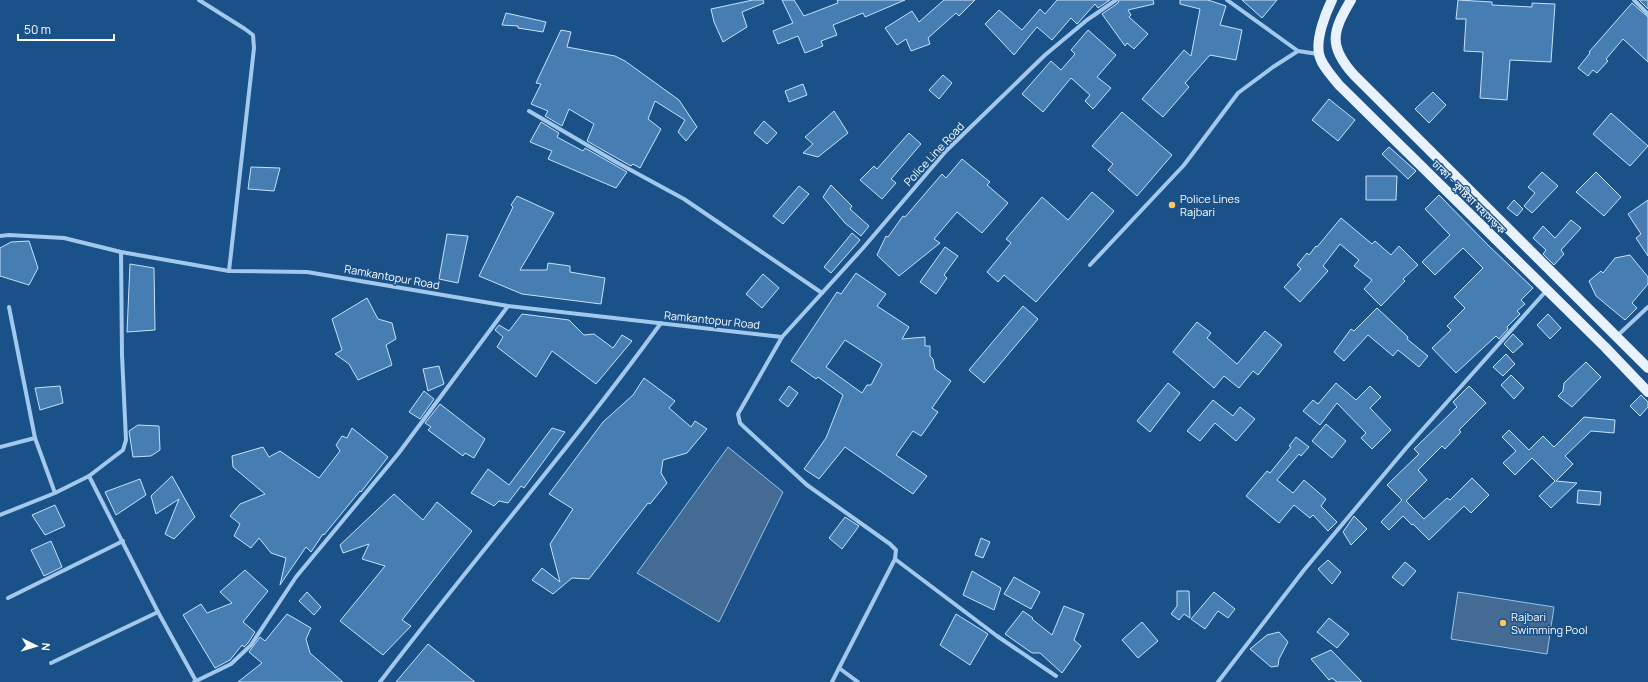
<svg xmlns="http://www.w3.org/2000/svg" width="1648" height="682" font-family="Manrope,'Noto Sans Bengali',sans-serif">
<rect width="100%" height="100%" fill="#1a5188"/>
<!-- water -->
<g fill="#436b93" stroke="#95c4ef">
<path d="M728,447L783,492L719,622L637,573Z"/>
<path d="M1458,592L1554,607L1547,654L1451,639Z"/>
</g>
<!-- building -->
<g fill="#467db2" stroke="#c7e1f9" fill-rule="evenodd">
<path d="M753,0H763L764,3L742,12L747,27L723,42L714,22L711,9Z"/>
<path d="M782,0H794L804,16L838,3L837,0H905L865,17L863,13L833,25L837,35L821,41L823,46L805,53L798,36L778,44L773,31L793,23Z"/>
<path d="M944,0H975L959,16L956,13L928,38L930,44L911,51L906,39L897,45L885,28L912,11L919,22Z"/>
<path d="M1057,0H1110L1098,8L1095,4L1077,24L1071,18L1052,40L1037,27L1014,55L985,24L999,10L1022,30L1040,9L1045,14Z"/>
<path d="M1119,0H1153L1154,4L1128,10L1131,15L1129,17L1148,34L1134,49L1127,43L1125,46L1102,14L1118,3Z"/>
<path d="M1180,0H1208L1226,6L1220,25L1242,30L1236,60L1210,55L1185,83L1189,87L1163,117L1142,99L1184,50L1191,56L1200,9L1180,4Z"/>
<path d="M1242,0H1277L1262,18Z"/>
<path d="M1458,0L1492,2V5L1532,7V3L1555,4L1551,62L1510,60L1507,100L1480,98L1483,52L1464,51L1466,19H1456Z"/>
<path d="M1639,0H1648V9Z"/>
<path d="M1632,3L1648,17V62L1623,39L1606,59L1608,61L1597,73L1593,70L1588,76L1578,68L1590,53L1589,52Z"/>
<path d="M506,13L546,22L543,32L518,28V26L502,25Z"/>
<path d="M561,30L571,32L567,47L615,56L625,61L679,100L697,127L686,141L678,132L685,120L655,101L648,119L661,129L640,168L633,164L631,166L587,141L594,124L569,109L562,126L545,116L548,111L531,104L541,84L536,83Z"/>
<path d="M1088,30L1116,55L1097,77L1111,88L1093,109L1085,101L1090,95L1071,78L1043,112L1022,94L1051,61L1061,70L1075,54L1071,50Z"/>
<path d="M943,75L952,83L939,99L929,90Z"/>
<path d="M803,84L807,95L789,102L785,91Z"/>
<path d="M1433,92L1446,105L1429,123L1415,109Z"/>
<path d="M1329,99L1355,120L1338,141L1312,120Z"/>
<path d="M834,111L848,133L818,157L803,153L813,144L805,137Z"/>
<path d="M1122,112L1172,155L1137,196L1108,170L1113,164L1092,146Z"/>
<path d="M1611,113L1648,146L1630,166L1593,134Z"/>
<path d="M764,121L777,133L767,144L754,133Z"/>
<path d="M541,122L559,133L557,137L583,151L585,148L627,172L616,188L548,159L552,151L530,142Z"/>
<path d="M909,133L921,144L891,179L896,183L882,199L860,180L874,166L877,169Z"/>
<path d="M1389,147L1416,171L1408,179L1382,154Z"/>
<path d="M962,159L990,182L987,185L1008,203L982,233L957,212L934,239L940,243L899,276L877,255L886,236L888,237L903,216L905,217L942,174L946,178Z"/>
<path d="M251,167L280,168L274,191L248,189Z"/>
<path d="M1542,172L1558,186L1532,213L1524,206L1535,193L1528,187Z"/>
<path d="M1596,172L1621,197L1604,216L1576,192Z"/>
<path d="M1366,176H1397L1396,200H1366Z"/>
<path d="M831,185L852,206L850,209L869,226L861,236L845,223L823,197Z"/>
<path d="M799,186L809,194L783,224L773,216Z"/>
<path d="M1092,192L1114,211L1036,302L1004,275L998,282L987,272L1011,243L1006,239L1042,197L1068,220Z"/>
<path d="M1439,195L1488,245L1533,288L1521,300L1525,304L1517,311L1520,314L1507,327L1508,329L1499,339L1496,336L1456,373L1432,348L1451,330L1447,326L1465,308L1454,297L1483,268L1463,248L1435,275L1422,262L1450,235L1425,209Z"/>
<path d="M517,196L554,213L520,270H547L548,263L570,266V272L605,278L601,304L522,294L479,276L513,207L511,205Z"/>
<path d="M1514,200L1523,209L1517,216L1507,208Z"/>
<path d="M1648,200V256L1636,238L1641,234L1628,214Z"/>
<path d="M1341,218L1372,244L1375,241L1391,255L1399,246L1418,265L1403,279L1405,281L1381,306L1364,289L1372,280L1354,266L1359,260L1340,244L1323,266L1328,271L1300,302L1284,287L1301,269L1297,265L1307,253L1309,255L1316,246L1317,247Z"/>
<path d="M1571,220L1581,228L1561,250L1564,254L1554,265L1543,254L1546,250L1533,238L1543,226L1555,238Z"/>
<path d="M852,233L860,240L831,273L824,267Z"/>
<path d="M447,234L468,236L458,283L439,279Z"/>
<path d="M29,241L38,268L29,285L0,276V248L11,242Z"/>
<path d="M945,247L958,256L944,275L947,278L936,294L920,282Z"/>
<path d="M1630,255L1648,277V284L1632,303L1637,308L1625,320L1596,296L1589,281L1601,271L1603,273L1615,258Z"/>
<path d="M130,264L154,268L155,330L127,332Z"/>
<path d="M856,273L886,294L877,306L909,327L902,339L925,337V346H930V356L933,359L935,369L951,381L932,408L938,412L921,436L913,431L896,455L927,476L913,494L845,447L819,479L804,469L826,438L843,395L818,377L816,379L791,361L837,292L841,294ZM845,340L882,364L871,385H867L862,393L826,367Z"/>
<path d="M763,274L779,288L762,308L746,294Z"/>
<path d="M367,298L378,319L392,323L396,339L386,345L392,365L358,380L349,364L335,354L342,350L332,319Z"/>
<path d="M1023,306L1038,319L984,383L969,370Z"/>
<path d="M1377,308L1408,337L1407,339L1428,356L1419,367L1398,350L1393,356L1368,335L1344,361L1334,352L1351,329L1354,331Z"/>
<path d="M522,314L569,320L584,335L594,334L613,348L622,335L632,341L596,384L552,351L536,377L497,347L503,337L495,330L499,325L509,331Z"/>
<path d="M1548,314L1561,328L1550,339L1537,325Z"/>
<path d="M1197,322L1211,333L1207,338L1237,364L1265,331L1282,345L1258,375L1253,371L1239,388L1224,376L1214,388L1173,352Z"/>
<path d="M1513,334L1523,344L1513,353L1504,344Z"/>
<path d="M1506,354L1515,364L1503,376L1493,367Z"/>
<path d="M1586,362L1601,377L1572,407L1558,396L1563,391L1564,383Z"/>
<path d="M439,366L444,384L428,391L423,369Z"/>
<path d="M1511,375L1524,388L1514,399L1501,385Z"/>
<path d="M644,378L675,401L669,408L691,427L695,421L707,429L687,453L663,460L661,473L667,483L650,504L648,503L589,579L572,578L553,594L532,580L542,568L560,582L550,544L573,509L549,494L603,422L633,395Z"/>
<path d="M1168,383L1180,393L1150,432L1137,421Z"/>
<path d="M1336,383L1356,400L1370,386L1381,397L1370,408L1391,430L1372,449L1361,438L1366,433L1337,403L1320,425L1303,411L1313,400L1318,404Z"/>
<path d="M60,386L63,403L40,410L35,388Z"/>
<path d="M789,386L798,393L788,407L779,400Z"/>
<path d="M1469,386L1486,403L1459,430L1461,432L1445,449L1442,446L1418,470L1427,480L1406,501L1424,519L1447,498L1450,500L1472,478L1489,495L1471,513L1464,506L1429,540L1413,524L1412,525L1403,516L1389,530L1381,522L1402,500L1387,485L1419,454L1414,449L1457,407L1453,402Z"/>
<path d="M424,391L434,399L420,419L409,412Z"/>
<path d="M1641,395L1648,402V407L1640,416L1630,406Z"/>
<path d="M1213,400L1233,416L1240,407L1255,419L1236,441L1215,423L1200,441L1187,431Z"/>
<path d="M440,404L485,439L474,458L465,453L463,456L428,430L431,427L425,423Z"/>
<path d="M1584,417L1615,420L1614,433L1591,431L1565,456L1573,464L1556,481L1577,483L1551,508L1539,496L1555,481L1532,458L1515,475L1503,463L1516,451L1502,437L1509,430L1529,450L1543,436L1554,447Z"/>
<path d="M1326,424L1346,441L1332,458L1312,441Z"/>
<path d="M138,425L159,426L160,450L151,456L133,457L129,431Z"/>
<path d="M352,428L388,457L361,492L360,491L324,535L323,534L311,552L306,547L280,585L286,558L271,553L259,538L251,548L234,536L240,524L230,516L240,504L265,494L233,467L232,456L263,447L269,457L280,451L319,478L340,451L336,445L342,436L347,438Z"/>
<path d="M552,428L565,432L524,488L521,486L508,503L499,501L494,506L471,493L488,469L509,485Z"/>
<path d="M1296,437L1309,447L1301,456L1299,454L1277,480L1293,493L1304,480L1326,499L1321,506L1337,522L1328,531L1313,515L1310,518L1294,505L1279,523L1246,496L1267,471L1270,473L1291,447L1289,446Z"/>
<path d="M172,476L195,517L174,539L165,534L179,499L156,514L151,496Z"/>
<path d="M140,479L146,495L116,515L105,492Z"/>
<path d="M1578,490L1601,492L1600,505L1577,503Z"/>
<path d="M394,494L423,520L437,502L472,531L402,620L411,626L383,655L340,621L385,566L362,559L369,544L343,553L340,545Z"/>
<path d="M55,505L65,526L45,535L32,515Z"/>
<path d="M1354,516L1367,529L1351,545L1343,532Z"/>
<path d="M845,517L859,526L842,549L829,538Z"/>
<path d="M981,538L990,542L983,558L975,555Z"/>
<path d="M51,541L62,567L44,576L31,550Z"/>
<path d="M1328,560L1341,572L1332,584L1318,569Z"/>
<path d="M1405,562L1416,571L1403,586L1392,577Z"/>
<path d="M245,570L268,591L243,622L255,632L248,643L244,647L242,645L230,660L215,668L183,615L201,604L207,613L232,603L220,592Z"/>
<path d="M972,571L1001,588L994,610L963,595Z"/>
<path d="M1014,577L1040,592L1031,609L1004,594Z"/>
<path d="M1177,591H1189L1190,618L1184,614L1179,620L1171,614L1177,606Z"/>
<path d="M307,592L321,607L314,615L299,601Z"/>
<path d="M1214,592L1235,609L1228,618L1218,611L1205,629L1191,619Z"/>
<path d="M1064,606L1084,614L1074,640L1081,646L1062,673L1040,653H1032L1005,634L1023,611L1033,618L1032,619L1052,635Z"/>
<path d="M287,614L311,628L306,639L310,653L343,682H238L262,663L249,652L260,637L265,641Z"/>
<path d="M956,614L988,634L970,665L940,645Z"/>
<path d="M1329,618L1349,634L1337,648L1317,632Z"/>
<path d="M1142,622L1158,641L1138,658L1122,640Z"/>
<path d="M1279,632L1288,642L1279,659L1278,666L1271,667L1250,649L1267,635Z"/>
<path d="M428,644L475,682H396Z"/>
<path d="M1331,650L1362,682H1337L1332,678L1329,680L1311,659Z"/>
</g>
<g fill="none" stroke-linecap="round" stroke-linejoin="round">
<!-- street -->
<g stroke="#a2c8ed" stroke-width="4">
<path d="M199,0L245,29L253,35L254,48L229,271"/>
<path d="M1227,0L1298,51L1318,54"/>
<path d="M1634,0L1648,14"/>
<path d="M529,111L616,162L684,199L822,293"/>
<path d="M0,236L9,235L64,238L121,252L229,271L307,272L508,306L782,337"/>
<path d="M1090,265L1184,165L1238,93L1273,67L1298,51"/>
<path d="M9,307L35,438L55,493"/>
<path d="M1617,336L1648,307"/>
<path d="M0,447L35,438"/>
<path d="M89,476L158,612L196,681"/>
<path d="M0,515L55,493L89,476L123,450L126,440L122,355L121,252"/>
<path d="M895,559L997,636L1056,676"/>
<path d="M8,598L123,541"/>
<path d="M51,663L158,612"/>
<path d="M194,682L231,664L251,645L296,577L398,454L508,306"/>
<path d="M380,682C472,561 571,447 661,323"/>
<path d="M832,682L839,668"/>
<path d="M858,682L839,668L895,559L896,550L890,544L807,485L743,426L740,423L738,414L782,337L863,248L946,151L1045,55L1087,20L1116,0"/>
<path d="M1218,682L1304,570L1407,447L1547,290"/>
</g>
<!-- primary -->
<g stroke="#e8f2ff" stroke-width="10">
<path d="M1332,0C1325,14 1316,38 1319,54C1321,65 1332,76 1339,85L1605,347L1648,392"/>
<path d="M1351,0C1332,32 1328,46 1354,75L1648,368"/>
</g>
</g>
<!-- markers -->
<g fill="#ffc65e" stroke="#1a5188" stroke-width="1.5">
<circle cx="1172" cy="205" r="4"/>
<circle cx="1503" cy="623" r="4"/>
</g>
<g text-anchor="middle" stroke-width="3" stroke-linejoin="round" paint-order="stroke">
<!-- street labels -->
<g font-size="11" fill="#fff" stroke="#1a5188">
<text transform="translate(934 154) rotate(-47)" y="4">Police Line Road</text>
<text transform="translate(1469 197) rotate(45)" y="4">ঢাকা - কুষ্টিয়া মহাসড়ক</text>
<text transform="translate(392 277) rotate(10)" y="4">Ramkantopur Road</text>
<text transform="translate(712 320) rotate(6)" y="4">Ramkantopur Road</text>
</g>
<!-- poi labels -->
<g font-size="11" fill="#fff" stroke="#1a5188" text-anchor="start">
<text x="1180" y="203">Police Lines<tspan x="1180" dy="13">Rajbari</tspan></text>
<text x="1511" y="621">Rajbari<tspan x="1511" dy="13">Swimming Pool</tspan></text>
</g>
</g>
<!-- north arrow -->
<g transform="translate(36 646) rotate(95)" stroke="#1a5188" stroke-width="3" paint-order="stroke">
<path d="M0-3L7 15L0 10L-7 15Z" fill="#ffffff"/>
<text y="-6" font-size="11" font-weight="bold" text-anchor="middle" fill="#ffffff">N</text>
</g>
<!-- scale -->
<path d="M18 34v6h96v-6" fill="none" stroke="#ffffff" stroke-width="2"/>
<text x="24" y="34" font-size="12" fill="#ffffff" stroke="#1a5188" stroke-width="3" paint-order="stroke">50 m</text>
</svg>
